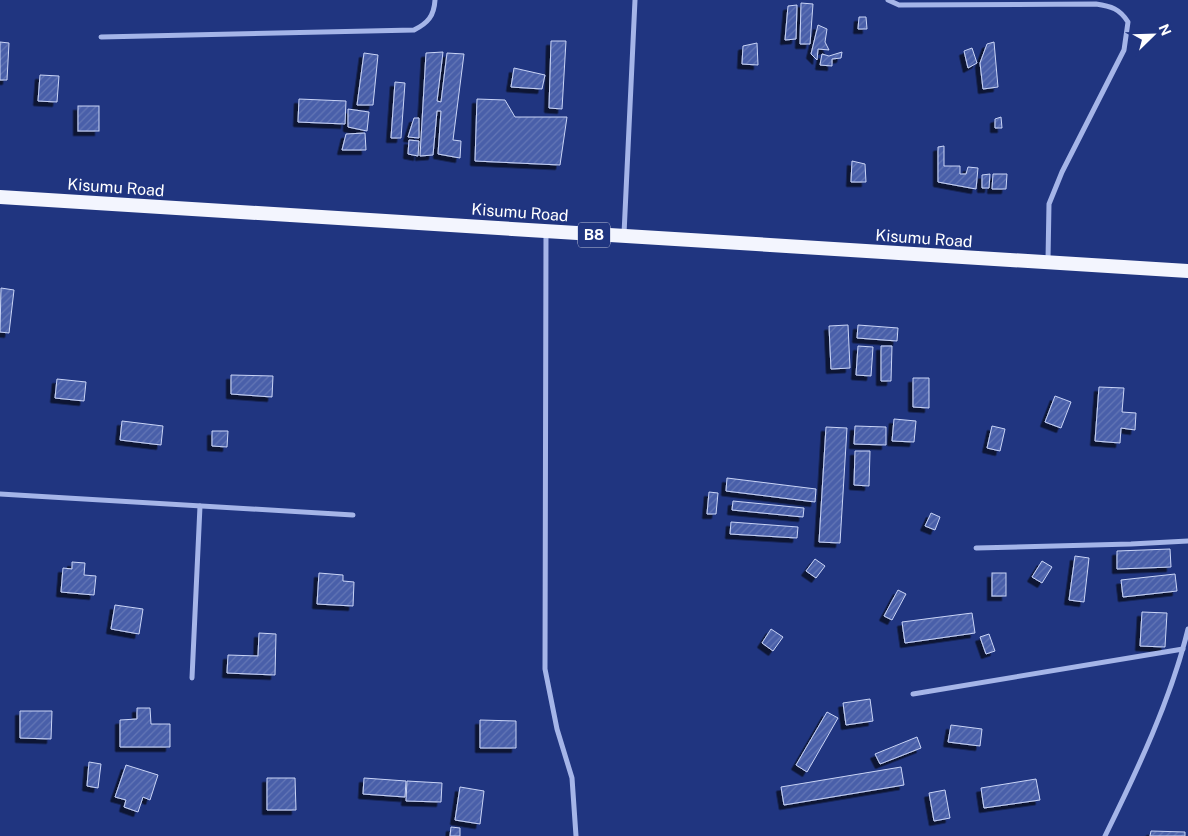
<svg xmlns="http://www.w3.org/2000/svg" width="1188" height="836" font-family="'Public Sans',sans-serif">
<defs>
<pattern id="building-hatch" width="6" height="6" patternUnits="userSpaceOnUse" patternTransform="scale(1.25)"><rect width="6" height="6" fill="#495fa9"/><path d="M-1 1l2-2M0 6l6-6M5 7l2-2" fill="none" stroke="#6477b6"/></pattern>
<filter id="shadow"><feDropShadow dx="-4.5" dy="4.5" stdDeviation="0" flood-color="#0009"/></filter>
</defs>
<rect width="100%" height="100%" fill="#203580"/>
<!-- building -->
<g fill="url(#building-hatch)" stroke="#c9d4f6" filter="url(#shadow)">
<path d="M801,3L813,4L810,44H800Z"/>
<path d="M797,5L796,39L785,40L788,6Z"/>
<path d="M859,17H866L867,29H858Z"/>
<path d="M818,25L827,29L825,42L829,50L818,49L817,60L811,54Z"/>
<path d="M551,41H566L562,109L549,108Z"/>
<path d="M0,42L9,43L7,80H0Z"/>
<path d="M994,42L998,87L983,89L980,63L987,44Z"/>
<path d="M757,43L758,65L742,64L743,46Z"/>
<path d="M972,48L977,63L968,68L964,51Z"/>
<path d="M443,52L437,101L441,102L447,53L464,54L453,140L461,141L460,158L438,154L441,111H437L433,155L420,156L426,53Z"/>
<path d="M842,52L841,58L832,59V66L820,65L822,54L829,56Z"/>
<path d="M364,53L378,55L373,105H357Z"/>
<path d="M514,68L545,75L542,89L511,87Z"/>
<path d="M40,75L59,76L57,102L38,101Z"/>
<path d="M395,82L405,83L401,138H391Z"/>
<path d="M299,99L346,101L345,124L298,122Z"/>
<path d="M477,99L505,100L515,117H567L560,165L475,161Z"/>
<rect x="78" y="106" width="21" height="25"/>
<path d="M348,109L369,112L367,131L348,127Z"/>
<path d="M1001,117L1002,128H995V119Z"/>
<path d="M414,118H419V138L408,137Z"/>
<path d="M365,133L366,150H342L346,134Z"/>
<path d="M409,140L419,141L418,156L408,154Z"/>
<path d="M944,146V166H960V174H966L968,167L978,168L976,189L938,182V147Z"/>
<path d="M852,161L865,164L866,182H851Z"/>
<path d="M990,174L989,188H982V175Z"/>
<path d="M993,174H1007L1006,189H992Z"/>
<path d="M1,288L14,290L9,333L0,332Z"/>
<path d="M848,325L850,368L831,369L829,326Z"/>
<path d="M858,325L898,328L897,341L857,338Z"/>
<path d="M858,346L873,347L871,376L856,375Z"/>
<path d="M881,346H892L891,381H881Z"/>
<path d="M231,375L273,376L272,397L231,394Z"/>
<path d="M913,378H929V408L913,407Z"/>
<path d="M57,379L86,382L84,401L55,398Z"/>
<path d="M1099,387L1124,388L1122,412L1136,413L1135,430L1121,428L1120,443L1095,441Z"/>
<path d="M1055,396L1071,402L1061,428L1045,422Z"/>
<path d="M894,419L916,421L914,442L892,441Z"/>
<path d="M122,421L163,426L161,445L120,440Z"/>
<path d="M855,426L886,427V445L854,444Z"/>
<path d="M992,426L1005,429L1000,451L987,448Z"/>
<path d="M826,427L847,428L840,543L819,542Z"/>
<path d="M212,431H228L227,447L212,446Z"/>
<path d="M855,451H870L869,486L854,485Z"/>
<path d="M727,478L816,489L815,502L726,491Z"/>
<path d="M709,492L718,493L716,514H707Z"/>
<path d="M733,501L804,508L803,517L732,510Z"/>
<path d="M931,513L940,517L935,530L925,526Z"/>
<path d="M731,522L798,527L797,538L730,534Z"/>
<path d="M1170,549L1171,567L1117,569V551Z"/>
<path d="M1075,556L1089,558L1084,602L1069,600Z"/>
<path d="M815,559L825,566L816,578L806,571Z"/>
<path d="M1042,561L1052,567L1042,583L1032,577Z"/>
<path d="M72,562L85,563L84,575L96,576L94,595L61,592L63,568L72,569Z"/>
<path d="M319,573L343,575V581L354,582L353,606L317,604Z"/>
<rect x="992" y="573" width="14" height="23"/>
<path d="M1175,574L1177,591L1123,597L1121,580Z"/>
<path d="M898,590L906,594L892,620L884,616Z"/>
<path d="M115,605L143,609L139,634L111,629Z"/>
<path d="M1142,612L1167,613L1165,647L1140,646Z"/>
<path d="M972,613L975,633L905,643L902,622Z"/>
<path d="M771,629L783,637L773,651L762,643Z"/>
<path d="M259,633L276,634L275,675L227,673L228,655L258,656Z"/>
<path d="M989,634L995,651L986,654L980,637Z"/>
<path d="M870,699L873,721L846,725L843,703Z"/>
<path d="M137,708H150L151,724H170V747H120V720L137,719Z"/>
<path d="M20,711H52L51,739L20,738Z"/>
<path d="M827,712L838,718L807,772L796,765Z"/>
<path d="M480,720L516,721V748H480Z"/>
<path d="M951,725L982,729L980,746L948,742Z"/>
<path d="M917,737L921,748L880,764L875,754Z"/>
<path d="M89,762L101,764L98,788L87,786Z"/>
<path d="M126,765L158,775L150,800L143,797L138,812L124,807L126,800L115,797Z"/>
<path d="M901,767L904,785L784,805L781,787Z"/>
<path d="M267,778H295L296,810H267Z"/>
<path d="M364,778L406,781L405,797L363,794Z"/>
<path d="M1036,779L1040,800L984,808L981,788Z"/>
<path d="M407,781L442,783L441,802L406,801Z"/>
<path d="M460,787L484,791L480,824L455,820Z"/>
<path d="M945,790L950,818L934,821L929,793Z"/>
<path d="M451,827L460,828V836H450Z"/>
<path d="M1151,831L1185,832V836H1150Z"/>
</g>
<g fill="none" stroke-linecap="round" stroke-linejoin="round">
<!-- minor -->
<g stroke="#a5b5e8" stroke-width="5">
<path d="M888,0L899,5L1096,4C1111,6 1120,9 1128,22L1124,50L1062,172L1049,204L1048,260"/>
<path d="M101,37L414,30C428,23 434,16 435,0"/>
<path d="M546,233L545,669L557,729L572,778L576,836"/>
<path d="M624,234L635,0"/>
<path d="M0,494L353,515"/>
<path d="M976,548L1131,544L1188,541"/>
<path d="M192,678L200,506"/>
<path d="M913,694L1183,649"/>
<path d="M1105,836C1137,771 1171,699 1188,629"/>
</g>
<!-- trunk -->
<path stroke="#f3f5fe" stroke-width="14" d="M0,197L1188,271"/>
</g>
<g text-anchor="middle" stroke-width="4" stroke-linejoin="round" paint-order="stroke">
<!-- shield labels -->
<rect fill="#203580" stroke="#bcc2d9" stroke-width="1" x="578" y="222.5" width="32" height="25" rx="4"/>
<g font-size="15" font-weight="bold" fill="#fff">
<text x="594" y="240">B8</text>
</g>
<!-- street labels -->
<g font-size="16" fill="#fff" stroke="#203580">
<text transform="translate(116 187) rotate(4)" y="6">Kisumu Road</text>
<text transform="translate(520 212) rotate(4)" y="6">Kisumu Road</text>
<text transform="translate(924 238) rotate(4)" y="6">Kisumu Road</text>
</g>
</g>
<!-- north arrow -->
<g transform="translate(1153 35) rotate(67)" stroke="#203580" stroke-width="4" paint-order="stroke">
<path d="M0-4L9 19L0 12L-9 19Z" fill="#ffffff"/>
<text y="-8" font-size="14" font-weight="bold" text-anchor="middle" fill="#ffffff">N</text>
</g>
</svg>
